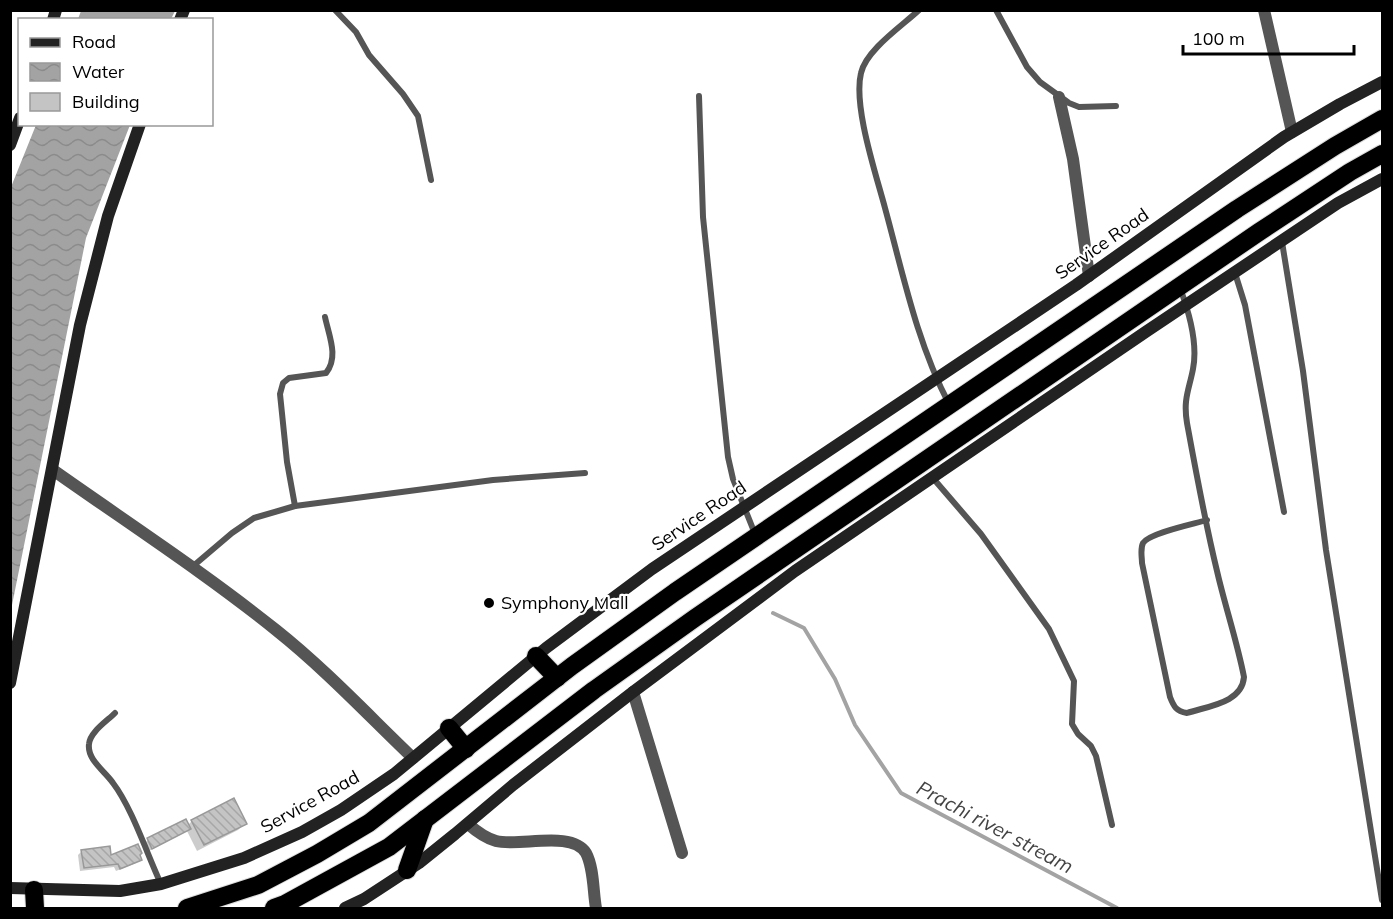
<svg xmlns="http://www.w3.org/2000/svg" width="1393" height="919" font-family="Mulish,sans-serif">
<defs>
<pattern id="water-waves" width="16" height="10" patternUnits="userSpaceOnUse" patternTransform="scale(1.5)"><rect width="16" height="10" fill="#a3a3a3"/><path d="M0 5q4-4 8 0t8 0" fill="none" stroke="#8b8b8b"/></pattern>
<pattern id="building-back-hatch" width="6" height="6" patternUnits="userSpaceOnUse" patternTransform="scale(1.5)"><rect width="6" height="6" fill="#c4c4c4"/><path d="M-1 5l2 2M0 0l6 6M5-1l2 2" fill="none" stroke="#a7a7a7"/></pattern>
</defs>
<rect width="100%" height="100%" fill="#fff"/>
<!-- water -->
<g fill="url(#water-waves)">
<path d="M81,11V10L175,11L171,19H78Z"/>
<path d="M36,125H130L86,238L11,610V187Z"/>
</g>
<!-- shadow -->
<g fill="#0003">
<path d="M192,821L245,823L238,830L197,851L187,831L147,852L144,844L148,840L188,825Z"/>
<path d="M82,851L110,857L140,859L136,863L116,871L114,867L80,871L78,855Z"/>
</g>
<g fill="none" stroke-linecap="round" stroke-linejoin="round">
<!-- stream -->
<path stroke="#a3a3a3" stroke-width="4" d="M773,613L804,628L835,679L855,725L901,793L1117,908"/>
</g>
<!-- building -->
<g fill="url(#building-back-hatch)" stroke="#999" stroke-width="1.5">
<path d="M234,798L247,824L204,845L191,820Z"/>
<path d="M186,819L191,829L152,849L147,838Z"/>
<path d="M138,844L142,853L140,855L142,860L120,869L118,864L84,868L81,850L110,846L111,855Z"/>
</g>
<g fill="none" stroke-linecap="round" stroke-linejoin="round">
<defs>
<g id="highway">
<path d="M536,656L557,678"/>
<path d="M449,728L466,749"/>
<path d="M407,870L425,819"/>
<path d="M34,890L35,908"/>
<path d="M187,908L258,885L317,854L369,823L572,666L675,592L1237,209L1335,146L1382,119"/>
<path d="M274,908L285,904L389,847L594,690L695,618L1259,232L1350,172L1382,154"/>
</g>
</defs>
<!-- highway casing -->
<use href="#highway" stroke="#dbdbdb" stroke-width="20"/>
<!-- lane -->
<g stroke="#555" stroke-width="6">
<path d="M335,10L356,32L369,55L403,94L418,116L431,180"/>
<path d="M919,10C902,26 866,50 861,73C853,106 876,174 885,208C903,274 917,343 949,404"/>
<path d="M996,10L1027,67L1040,82L1069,103L1079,107L1116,106"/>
<path d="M699,96L703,217L728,457L733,479L755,534"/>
<path d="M1282,242L1303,371L1326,550L1382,900"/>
<path d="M1235,273L1245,305L1284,512"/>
<path d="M1180,288C1189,312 1198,344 1193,369C1189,390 1183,399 1187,423C1196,472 1205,522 1217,571C1225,606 1237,641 1244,677C1242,703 1208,706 1187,713C1176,711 1174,707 1170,697L1142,563C1142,557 1140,549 1143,543C1149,533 1194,524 1207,520"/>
<path d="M932,477L981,534L1049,629L1074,681L1072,724L1078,734L1091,746L1096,756L1112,825"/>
<path d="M295,506L287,462L280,394L283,383L289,378L326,373C339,357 329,336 325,317"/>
<path d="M192,567L232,533L254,518L295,506L493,480L585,473"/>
<path d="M115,713C107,721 90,732 89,744C87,760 105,771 113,783C132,808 147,854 161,884"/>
</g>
<!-- street -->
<g stroke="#555" stroke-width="12">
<path d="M1264,10L1292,132"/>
<path d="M1059,97L1073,159L1089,276"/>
<path d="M53,470C128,523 205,573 276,630C325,669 368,715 413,758"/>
<path d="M633,692L682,853"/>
<path d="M468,824C476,831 485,838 496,841C519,847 572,830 586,853C594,868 593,892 596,908"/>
</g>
<!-- secondary -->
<g stroke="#222" stroke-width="12">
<path d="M53,20L56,10"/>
<path d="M180,20L184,10"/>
<path d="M10,145L20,118"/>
<path d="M10,683L80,325L108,216L140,124"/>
<path d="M10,888L120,891L161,884L244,858L302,832L341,810L394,774L546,648L652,569L1076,285L1284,137L1340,104L1382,82"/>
<path d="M345,908L364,899L419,863L455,834L513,785L633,692L795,571L1147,331L1338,203L1382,179"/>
</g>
<!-- highway -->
<use href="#highway" stroke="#000" stroke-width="18"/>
</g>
<!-- markers -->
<circle fill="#000" stroke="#fff" stroke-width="2" cx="489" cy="603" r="6"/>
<g text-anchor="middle" stroke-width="4.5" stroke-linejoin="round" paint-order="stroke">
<!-- street labels -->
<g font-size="18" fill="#000" stroke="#fff">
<text transform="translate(1102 244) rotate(-35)" y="6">Service Road</text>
<text transform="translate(699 516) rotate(-34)" y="6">Service Road</text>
<text transform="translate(310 802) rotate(-29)" y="6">Service Road</text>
</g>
<!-- poi labels -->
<g font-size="18" fill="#000" stroke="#fff" text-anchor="start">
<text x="501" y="609">Symphony Mall</text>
</g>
<!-- water labels -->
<g font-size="20" font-style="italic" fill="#444" stroke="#fff">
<text transform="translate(995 827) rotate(28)" y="7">Prachi river stream</text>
</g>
</g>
<!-- border -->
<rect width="1393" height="919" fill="none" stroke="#000000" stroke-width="24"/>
<!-- legend -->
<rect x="18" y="18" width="195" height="108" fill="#ffffff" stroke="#999999" stroke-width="1.5"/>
<rect x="30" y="38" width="30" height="9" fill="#222222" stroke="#999999" stroke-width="1.5"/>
<text x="72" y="48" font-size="18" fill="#000000">Road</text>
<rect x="30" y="63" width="30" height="18" fill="url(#water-waves)" stroke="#999999" stroke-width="1.5"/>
<text x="72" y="78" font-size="18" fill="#000000">Water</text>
<rect x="30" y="93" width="30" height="18" fill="#c4c4c4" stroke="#999999" stroke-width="1.5"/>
<text x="72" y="108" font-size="18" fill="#000000">Building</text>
<!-- scale -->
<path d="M1183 45v9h171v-9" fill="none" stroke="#000000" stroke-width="3"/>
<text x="1192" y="45" font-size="18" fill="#000000" stroke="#ffffff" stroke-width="4.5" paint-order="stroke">100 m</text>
</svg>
